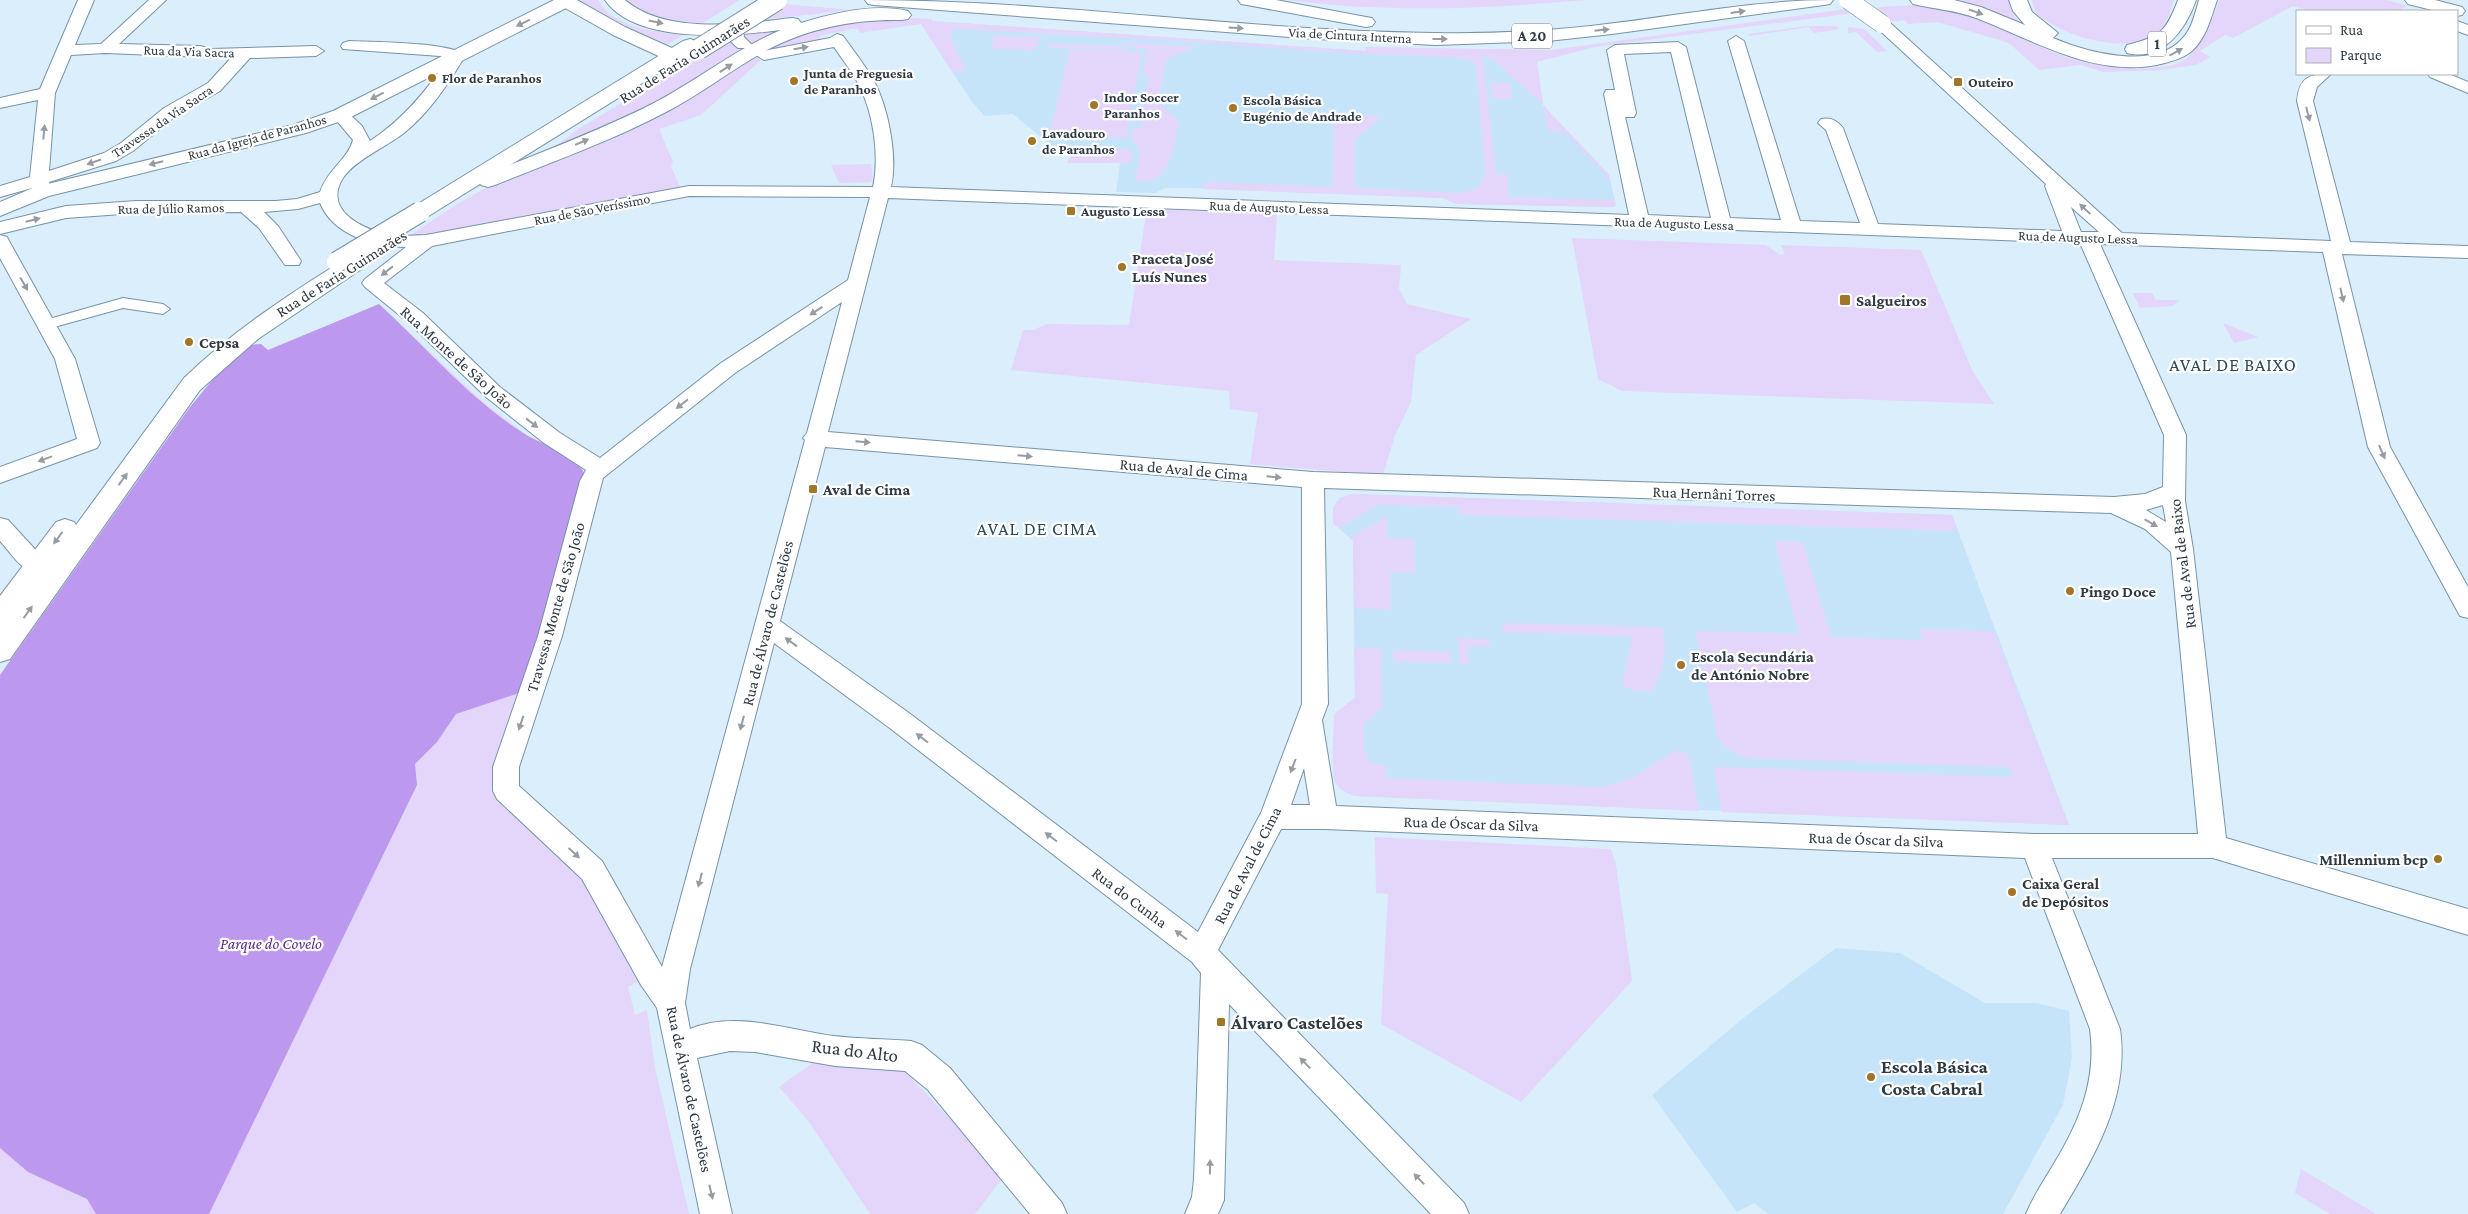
<svg xmlns="http://www.w3.org/2000/svg" width="2468" height="1214" font-family="'Crimson Pro',serif">
<rect width="100%" height="100%" fill="#dbeefc"/>
<!-- built -->
<g fill="#c5e4f9">
<path d="M931,21L1365,51L1478,53L1494,60L1537,62L1543,105L1609,175L1616,205L1613,207L1457,204L1443,198L1191,188H1165L1155,193L1116,192L1120,163H1067L1071,155L1058,151L1013,114L985,116L972,102L926,31Z"/>
<path d="M1353,494L1952,515L2069,825L1356,796L1349,794L1342,790L1334,780V714L1355,698L1353,541L1333,523V507L1340,498Z"/>
<path d="M1836,948L1900,953L1985,1003H2036L2069,1011L2072,1058L2063,1105L2003,1214H1768L1754,1203L1737,1212L1652,1095L1742,1019Z"/>
</g>
<!-- green -->
<g fill="#e3d6fa">
<path d="M581,0H598C615,28 652,31 682,35L667,45L577,3Z"/>
<path d="M626,0H739L703,23C677,21 646,18 626,0Z"/>
<path d="M1286,0H1585C1486,9 1385,13 1286,0Z"/>
<path d="M1954,0H2010L2012,13L2019,22Z"/>
<path d="M2032,0H2174C2171,8 2168,21 2162,29C2140,57 2071,39 2047,21C2043,18 2037,15 2035,11C2034,8 2033,3 2032,0Z"/>
<path d="M2219,0H2387L2408,6L2395,11H2311L2293,6L2233,38L2225,35L2200,51L2210,57L2196,65L2160,70L2103,72L2081,65L2039,70L2010,44L2003,41L1937,22L1908,24L1904,20L1892,22L1874,8C1904,4 1931,4 1961,13C1997,22 2030,45 2066,57C2092,66 2158,75 2183,61C2197,53 2215,16 2219,0Z"/>
<path d="M783,4L852,10L760,20Z"/>
<path d="M1846,9L1853,13L1595,47L1537,62L1543,105L1609,175L1610,181H1607L1605,174L1566,134L1561,131H1548L1543,105L1494,60L1479,54L1483,59L1484,67L1496,173L1508,175V197L1615,200L1616,205L1613,207L1457,204L1443,198L1203,189L1205,182L1332,187L1334,124L1324,117C1294,126 1285,123 1255,115V112L1382,116L1355,140V188L1461,193L1478,188L1485,174L1476,67L1470,60L1450,57L1346,53L1180,41L955,29L950,36L966,71L953,73L921,24L860,33L857,28L819,36L821,41L769,51L759,57L761,60L701,115L659,129L673,162L671,166L680,187L482,227L406,238C432,221 458,202 486,188C537,163 593,148 643,122C686,100 725,72 767,49C817,22 876,15 932,19V21L1365,51L1366,47L1551,50Z"/>
<path d="M1809,26H1837L1840,29L1814,33L1808,27L1750,36L1748,34Z"/>
<path d="M1848,27L1864,29L1887,51L1877,52L1856,32L1848,33Z"/>
<path d="M787,28L700,79L633,114L550,150L580,128L739,33Z"/>
<path d="M994,36L1040,37L1036,50L991,49Z"/>
<path d="M1134,43L1196,47L1166,59L1159,103L1179,122C1174,144 1170,189 1136,180L1140,150L1131,138L1133,129H1140L1149,76L1143,75L1147,50L1124,44Z"/>
<path d="M1050,44L1127,46L1126,50L1049,48Z"/>
<path d="M1070,50L1142,52L1126,138L1049,135Z"/>
<path d="M1491,82L1510,83L1512,99H1492Z"/>
<path d="M1053,146L1127,149L1133,154L1131,163H1067L1071,155Z"/>
<path d="M871,164L873,176L871,182L839,183L831,165Z"/>
<path d="M1154,209L1277,215L1274,260L1401,265L1399,289L1407,304L1471,319L1416,355L1411,402L1395,435L1383,475L1250,464L1258,413L1230,409L1229,391L1011,370L1023,330H1034L1046,324L1129,325L1146,214Z"/>
<path d="M1572,238L1766,245L1780,255L1785,254L1781,245L1921,250L1973,372L1994,404L1622,391L1598,379Z"/>
<path d="M2133,293H2152L2156,300H2180L2172,306L2140,308Z"/>
<path d="M379,304L485,404L528,436L555,449L582,469L584,473L495,777L586,876L641,980L628,987L635,1015L647,1010L655,1068L689,1214H0V702Z"/>
<path d="M2223,323L2258,337L2234,343Z"/>
<path d="M1353,494L1952,515L1958,531L1459,515L1458,507L1377,505L1339,528L1333,523V507L1340,498Z"/>
<path d="M1387,516V538L1414,539L1415,573L1390,572L1391,610L1354,608L1353,541L1350,538Z"/>
<path d="M1774,541L1803,542L1831,637L1922,640L1919,629L1994,631L2069,825L1722,812L1714,773L1715,768L1720,767L2013,777L2009,767L1748,758C1734,755 1728,750 1718,739L1695,631L1799,634Z"/>
<path d="M1502,623L1662,627C1669,650 1663,669 1653,691H1636L1622,685L1632,641L1630,636L1503,632Z"/>
<path d="M1458,638L1490,639L1491,646H1468L1469,664H1460Z"/>
<path d="M1354,648L1381,649L1382,707L1364,724C1364,738 1361,753 1372,764L1385,765L1386,778L1603,787L1631,778L1677,750L1685,753L1690,760L1699,811L1356,796C1347,793 1336,789 1334,779C1331,764 1334,731 1334,714L1355,698Z"/>
<path d="M1393,650L1450,652L1452,663L1394,662Z"/>
<path d="M1375,837L1611,849L1616,865L1632,981L1521,1102L1381,1024L1388,894L1376,893Z"/>
<path d="M815,1061L900,1066L1004,1176L975,1214H870L809,1122L779,1087Z"/>
<path d="M2301,1169L2376,1214H2330L2295,1193Z"/>
</g>
<!-- forest -->
<path fill="#bc99ee" d="M379,304C427,348 471,401 528,436C545,446 575,452 584,473L580,494L522,692L456,714L437,742L415,764L417,785L209,1214H96L87,1199L28,1172L0,1148V675L190,407L223,367L249,345L261,344L268,350Z"/>
<g fill="none" stroke-linecap="round" stroke-linejoin="round">
<defs>
<path id="pedestrian" d="M123,298L163,304L170,309L163,314L123,308L47,329L40,324L42,321Z"/>
<g id="minor">
<path d="M78,0H94L75,45L101,44L149,0H166L119,44L200,46L211,49L316,46L324,51L316,56L250,58L220,91L176,116L133,151L116,161L49,182L51,191L48,195H36L32,188L0,197V186L30,177L38,100L0,108V98L40,89ZM105,53L231,58L208,83L164,108L121,143L104,153L49,171L55,93L71,55Z"/>
<path d="M1882,19L1888,21L2122,233L2331,241L2297,101C2299,77 2309,74 2331,74L2317,87L2313,101L2350,242L2468,246V258L2342,254L2390,447L2468,587V618L2460,616L2368,447L2323,252L2100,244L2186,435L2185,501L2193,549L2226,838L2468,909V935L2213,858H2052L2120,1029C2130,1098 2094,1157 2060,1214H2026C2033,1197 2043,1182 2052,1167C2079,1123 2097,1081 2090,1029L2025,858L1325,829H1281L1218,950L1464,1203L1469,1214H1431L1229,1004L1224,1200L1218,1214H1185L1192,1197L1194,1179L1201,973L1192,962L891,729L774,643L690,969L685,1003L690,1029C736,1010 788,1030 834,1036C860,1039 886,1039 911,1041L922,1045L950,1068L1062,1203L1067,1214H1030L928,1090L905,1071L835,1066L755,1052L730,1051L697,1058L732,1214H700L657,1008L641,985L582,879L497,799L493,791V767L538,636L580,481L586,470L544,443L486,397L409,323L365,287L362,283L365,279L406,247C374,247 333,235 320,203L298,209L264,212L278,226L301,261L299,265H285L259,228L241,212L136,213L66,218L0,234V222L66,206L136,201H276L297,199L320,192C328,169 348,159 353,140L332,115L334,111H346L362,126L370,141C403,119 427,91 448,58L440,56L343,49L341,46L343,43L349,41C369,42 456,42 465,56C448,84 430,112 404,133C386,147 355,160 343,178C322,211 365,231 392,235C403,237 415,235 426,235L689,186L873,187C880,155 873,111 858,83C851,70 842,59 834,47L764,60L756,55L758,52L830,38L837,34L843,36C853,50 865,65 874,81C888,107 898,157 891,187L1629,215L1604,94L1606,90H1615L1607,50L1615,45L1678,42L1686,47L1730,218L1781,220L1728,41L1736,36L1744,41L1800,221L1860,223L1826,130L1818,123L1821,119C1830,117 1837,120 1843,128L1878,224L2062,231L2045,186L2046,184L1876,27L1874,24ZM1671,52L1711,218L1648,215L1625,117H1634L1636,113L1624,54ZM689,196L870,197L848,280L721,363L600,458L560,433L500,387L423,313L384,283L432,246ZM888,198L2080,243L2164,435L2163,487L2145,494L2114,497L1313,472L828,432ZM2071,207L2099,232H2081ZM842,302L807,433L803,438L805,440L662,967L602,861L519,786V767L562,636L603,478L735,373ZM825,447L1302,487V704L1261,813L1198,932L909,713L780,621ZM1324,488L2111,513L2145,529L2171,552L2198,834H2034L1336,806L1322,720L1328,704ZM2163,505L2166,522L2146,510ZM1304,768L1310,805H1291Z"/>
<path d="M2457,21L2468,25V35L2457,31Z"/>
<path d="M735,24L743,29L744,37L752,45L750,48H738L728,39L727,29Z"/>
<path d="M2428,74H2449L2468,82V93L2430,77Z"/>
<path d="M0,235L7,237L9,241L75,359L100,443L97,448L0,483V467L77,439L55,359L0,258Z"/>
<path d="M0,518L8,520L45,560L49,566L45,572C26,579 12,554 0,541Z"/>
</g>
<path id="tertiary" d="M554,0L575,1L572,5L347,119L306,133L49,196L0,216V202L35,187L293,125L333,111Z"/>
<g id="secondary">
<path d="M690,39L697,41L699,45L697,49L427,217L420,218L413,217L409,212L413,207L683,41Z"/>
<path d="M355,256L363,258L366,263L363,268L258,339L200,390L10,659L0,662V596L56,522L65,519L74,522L76,525L184,378C233,331 289,294 347,258Z"/>
</g>
<g id="motorway">
<path d="M555,0H577L625,27L674,49H700L702,53L700,57L672,61L665,59L613,35L558,4Z"/>
<path d="M605,0H625C666,35 742,24 792,18L798,19L801,23C833,13 875,3 908,11L911,15L908,19L902,20C854,19 809,28 767,50C732,69 701,94 666,112C611,141 552,162 495,185L488,187L481,185L478,181L481,177C538,153 597,132 652,104C697,81 735,49 781,30C734,36 636,45 605,0Z"/>
<path d="M865,0C1055,0 1244,31 1435,33C1494,34 1556,31 1615,23C1688,14 1759,0 1833,0L1830,4L1824,5L1612,34L1548,41L1436,45L1317,39L874,5L868,4Z"/>
<path d="M1238,0H1276L1366,17L1372,18L1375,22L1372,26L1366,27L1247,5L1241,4Z"/>
<path d="M1910,0H1954L1981,7L2025,25L2013,11L2009,0H2027L2032,12L2058,33L2053,38C2086,52 2153,71 2182,39C2192,29 2195,13 2199,0H2217C2211,18 2206,38 2192,51C2182,59 2169,62 2157,65C2092,77 2034,40 1976,18C1955,10 1934,9 1913,4Z"/>
<path d="M2178,0H2196C2186,29 2163,62 2127,53L2125,49L2127,45C2160,37 2166,32 2178,0Z"/>
<path d="M2405,0H2435L2462,7L2465,11L2462,15L2457,16V11H2436L2408,4Z"/>
</g>
</defs>
<!-- pedestrian casing -->
<use href="#pedestrian" stroke="#7693a7" stroke-width="2"/>
<!-- minor casing -->
<use href="#minor" stroke="#7693a7" stroke-width="2"/>
<!-- tertiary casing -->
<use href="#tertiary" stroke="#7693a7" stroke-width="2"/>
<!-- secondary casing -->
<use href="#secondary" stroke="#7693a7" stroke-width="2"/>
<!-- motorway casing -->
<use href="#motorway" stroke="#7693a7" stroke-width="2"/>
<!-- pedestrian -->
<use href="#pedestrian" fill="#fff" fill-rule="evenodd"/>
<!-- minor -->
<use href="#minor" fill="#fff" fill-rule="evenodd"/>
<!-- tertiary -->
<use href="#tertiary" fill="#fff" fill-rule="evenodd"/>
<!-- secondary -->
<use href="#secondary" fill="#fff" fill-rule="evenodd"/>
<!-- motorway -->
<use href="#motorway" fill="#fff" fill-rule="evenodd"/>
<defs>
<path id="minor-bridge" d="M1848,0L1882,24"/>
<g id="secondary-bridge">
<path d="M699,49L777,0"/>
<path d="M337,262L420,212"/>
</g>
</defs>
<!-- minor-bridge casing -->
<use href="#minor-bridge" stroke="#7693a7" stroke-width="19" stroke-linecap="butt"/>
<!-- secondary-bridge casing -->
<use href="#secondary-bridge" stroke="#7693a7" stroke-width="22" stroke-linecap="butt"/>
<!-- minor-bridge -->
<use href="#minor-bridge" stroke="#fff" stroke-width="18"/>
<!-- secondary-bridge -->
<use href="#secondary-bridge" stroke="#fff" stroke-width="20"/>
</g>
<!-- one-way arrows -->
<defs><path id="oneway-solid" d="M-6-.8H1V-3.2L6.5 0L1 3.2V.8H-6Z" transform="scale(1.25)"/></defs>
<g fill="#969ca1">
<use href="#oneway-solid" transform="translate(1738 12) rotate(-8)"/>
<use href="#oneway-solid" transform="translate(1976 12) rotate(19)"/>
<use href="#oneway-solid" transform="translate(656 22) rotate(12)"/>
<use href="#oneway-solid" transform="translate(523 23) rotate(154)"/>
<use href="#oneway-solid" transform="translate(1236 28) rotate(4)"/>
<use href="#oneway-solid" transform="translate(1602 30) rotate(-6)"/>
<use href="#oneway-solid" transform="translate(1440 39)"/>
<use href="#oneway-solid" transform="translate(801 48) rotate(-10)"/>
<use href="#oneway-solid" transform="translate(2176 52) rotate(-29)"/>
<use href="#oneway-solid" transform="translate(726 68) rotate(-33)"/>
<use href="#oneway-solid" transform="translate(377 96) rotate(153)"/>
<use href="#oneway-solid" transform="translate(2308 114) rotate(76)"/>
<use href="#oneway-solid" transform="translate(44 132) rotate(-85)"/>
<use href="#oneway-solid" transform="translate(582 142) rotate(-23)"/>
<use href="#oneway-solid" transform="translate(94 162) rotate(161)"/>
<use href="#oneway-solid" transform="translate(156 163) rotate(166)"/>
<use href="#oneway-solid" transform="translate(2085 209) rotate(-137)"/>
<use href="#oneway-solid" transform="translate(33 220) rotate(-14)"/>
<use href="#oneway-solid" transform="translate(387 271) rotate(142)"/>
<use href="#oneway-solid" transform="translate(24 284) rotate(60)"/>
<use href="#oneway-solid" transform="translate(2342 295) rotate(77)"/>
<use href="#oneway-solid" transform="translate(816 311) rotate(147)"/>
<use href="#oneway-solid" transform="translate(682 404) rotate(142)"/>
<use href="#oneway-solid" transform="translate(532 423) rotate(38)"/>
<use href="#oneway-solid" transform="translate(863 442) rotate(5)"/>
<use href="#oneway-solid" transform="translate(2382 452) rotate(66)"/>
<use href="#oneway-solid" transform="translate(1025 456) rotate(5)"/>
<use href="#oneway-solid" transform="translate(45 459) rotate(160)"/>
<use href="#oneway-solid" transform="translate(1274 477) rotate(5)"/>
<use href="#oneway-solid" transform="translate(123 479) rotate(-54)"/>
<use href="#oneway-solid" transform="translate(2151 523) rotate(30)"/>
<use href="#oneway-solid" transform="translate(58 538) rotate(126)"/>
<use href="#oneway-solid" transform="translate(28 612) rotate(-54)"/>
<use href="#oneway-solid" transform="translate(791 642) rotate(-144)"/>
<use href="#oneway-solid" transform="translate(521 723) rotate(109)"/>
<use href="#oneway-solid" transform="translate(742 723) rotate(105)"/>
<use href="#oneway-solid" transform="translate(922 738) rotate(-143)"/>
<use href="#oneway-solid" transform="translate(1293 766) rotate(111)"/>
<use href="#oneway-solid" transform="translate(1051 837) rotate(-143)"/>
<use href="#oneway-solid" transform="translate(574 853) rotate(43)"/>
<use href="#oneway-solid" transform="translate(700 880) rotate(105)"/>
<use href="#oneway-solid" transform="translate(1181 935) rotate(-143)"/>
<use href="#oneway-solid" transform="translate(1305 1063) rotate(-134)"/>
<use href="#oneway-solid" transform="translate(1210 1167) rotate(-89)"/>
<use href="#oneway-solid" transform="translate(1419 1179) rotate(-134)"/>
<use href="#oneway-solid" transform="translate(711 1192) rotate(77)"/>
</g>
<!-- markers -->
<g fill="#a17626" stroke="#fff" stroke-width="2">
<circle cx="432" cy="78" r="5"/>
<circle cx="794" cy="81" r="5"/>
<rect x="1953" y="77" width="10" height="10" rx="2.5"/>
<circle cx="1094" cy="105" r="5"/>
<circle cx="1233" cy="108" r="5"/>
<circle cx="1032" cy="141" r="5"/>
<rect x="1066" y="206" width="10" height="10" rx="2.5"/>
<circle cx="1122" cy="267" r="5"/>
<rect x="1839" y="294" width="12" height="12" rx="2.5"/>
<circle cx="189" cy="342" r="5"/>
<rect x="808" y="484" width="10" height="10" rx="2.5"/>
<circle cx="2070" cy="591" r="5"/>
<circle cx="1681" cy="665" r="5"/>
<circle cx="2438" cy="859" r="5"/>
<circle cx="2012" cy="892" r="5"/>
<rect x="1216" y="1017" width="10" height="10" rx="2.5"/>
<circle cx="1871" cy="1077" r="5"/>
</g>
<g text-anchor="middle" stroke-width="4.5" stroke-linejoin="round" paint-order="stroke">
<!-- far-street labels -->
<g font-size="14" fill="#2e3a43" stroke="#fff">
<text transform="translate(1350 35) rotate(3)" y="5">Via de Cintura Interna</text>
<text transform="translate(189 51) rotate(2)" y="5">Rua da Via Sacra</text>
<text transform="translate(162 121) rotate(-34)" y="5">Travessa da Via Sacra</text>
<text transform="translate(257 137) rotate(-15)" y="5">Rua da Igreja de Paranhos</text>
<text transform="translate(1269 207) rotate(2)" y="5">Rua de Augusto Lessa</text>
<text transform="translate(171 208) rotate(-1)" y="5">Rua de Júlio Ramos</text>
<text transform="translate(592 209) rotate(-11)" y="5">Rua de São Veríssimo</text>
<text transform="translate(1674 223) rotate(2)" y="5">Rua de Augusto Lessa</text>
<text transform="translate(2078 237) rotate(2)" y="5">Rua de Augusto Lessa</text>
</g>
<!-- far-poi labels -->
<g font-size="14" font-weight="bold" fill="#2e3a43" stroke="#fff" text-anchor="start">
<text x="804" y="78">Junta de Freguesia<tspan x="804" dy="16">de Paranhos</tspan></text>
<text x="442" y="83">Flor de Paranhos</text>
<text x="1968" y="87">Outeiro</text>
<text x="1104" y="102">Indor Soccer<tspan x="1104" dy="16">Paranhos</tspan></text>
<text x="1243" y="105">Escola Básica<tspan x="1243" dy="16">Eugénio de Andrade</tspan></text>
<text x="1042" y="138">Lavadouro<tspan x="1042" dy="16">de Paranhos</tspan></text>
<text x="1081" y="216">Augusto Lessa</text>
</g>
<!-- shield labels -->
<g fill="#fff" stroke="#6d757b" stroke-width="1">
<rect x="1512" y="23.5" width="40" height="25" rx="4"/>
<rect x="2148" y="31.5" width="18" height="25" rx="4"/>
</g>
<g font-size="15" font-weight="bold" fill="#2e3a43">
<text x="1532" y="41">A 20</text>
<text x="2157" y="49">1</text>
</g>
<!-- street labels -->
<g font-size="16" fill="#2e3a43" stroke="#fff">
<text transform="translate(684 59) rotate(-32)" y="6">Rua de Faria Guimarães</text>
<text transform="translate(341 273) rotate(-32)" y="6">Rua de Faria Guimarães</text>
<text transform="translate(457 357) rotate(42)" y="6">Rua Monte de São João</text>
<text transform="translate(1184 469) rotate(5)" y="6">Rua de Aval de Cima</text>
<text transform="translate(1714 493) rotate(2)" y="6">Rua Hernâni Torres</text>
<text transform="translate(2182 564) rotate(-97)" y="6">Rua de Aval de Baixo</text>
<text transform="translate(555 607) rotate(-74)" y="6">Travessa Monte de São João</text>
<text transform="translate(767 623) rotate(-76)" y="6">Rua de Álvaro de Castelões</text>
<text transform="translate(1471 823) rotate(2)" y="6">Rua de Óscar da Silva</text>
<text transform="translate(1876 839) rotate(2)" y="6">Rua de Óscar da Silva</text>
<text transform="translate(1247 865) rotate(-63)" y="6">Rua de Aval de Cima</text>
<text transform="translate(1130 897) rotate(37)" y="6">Rua do Cunha</text>
<text transform="translate(690 1089) rotate(78)" y="6">Rua de Álvaro de Castelões</text>
</g>
<!-- poi labels -->
<g font-size="16" font-weight="bold" fill="#2e3a43" stroke="#fff" text-anchor="start">
<text x="1132" y="264">Praceta José<tspan x="1132" dy="18">Luís Nunes</tspan></text>
<text x="1856" y="306">Salgueiros</text>
<text x="199" y="348">Cepsa</text>
<text x="823" y="495">Aval de Cima</text>
<text x="2080" y="597">Pingo Doce</text>
<text x="1691" y="662">Escola Secundária<tspan x="1691" dy="18">de António Nobre</tspan></text>
<text x="2428" y="865" text-anchor="end">Millennium bcp</text>
<text x="2022" y="889">Caixa Geral<tspan x="2022" dy="18">de Depósitos</tspan></text>
</g>
<!-- park labels -->
<g font-size="16" font-style="italic" fill="#5d2d90" stroke="#fff">
<text x="271" y="949">Parque do Covelo</text>
</g>
<!-- neighbourhood labels -->
<g font-size="18" letter-spacing="1" fill="#2e495b" stroke="#fff">
<text x="2233" y="371">AVAL DE BAIXO</text>
<text x="1037" y="535">AVAL DE CIMA</text>
</g>
<!-- near-poi labels -->
<g font-size="19" font-weight="bold" fill="#2e3a43" stroke="#fff" text-anchor="start">
<text x="1231" y="1029">Álvaro Castelões</text>
<text x="1881" y="1073">Escola Básica<tspan x="1881" dy="22">Costa Cabral</tspan></text>
</g>
<!-- near-street labels -->
<g font-size="19" fill="#2e3a43" stroke="#fff">
<text transform="translate(855 1050) rotate(7)" y="7">Rua do Alto</text>
</g>
</g>
<!-- legend -->
<rect x="2296" y="10" width="162" height="65" fill="#ffffff" stroke="#abb0b4"/>
<rect x="2306" y="26" width="25" height="8" fill="#ffffff" stroke="#abb0b4"/>
<text x="2340" y="35" font-size="15" fill="#2e3a43">Rua</text>
<rect x="2306" y="48" width="25" height="15" fill="#e3d6fa" stroke="#abb0b4"/>
<text x="2340" y="60" font-size="15" fill="#2e3a43">Parque</text>
</svg>
